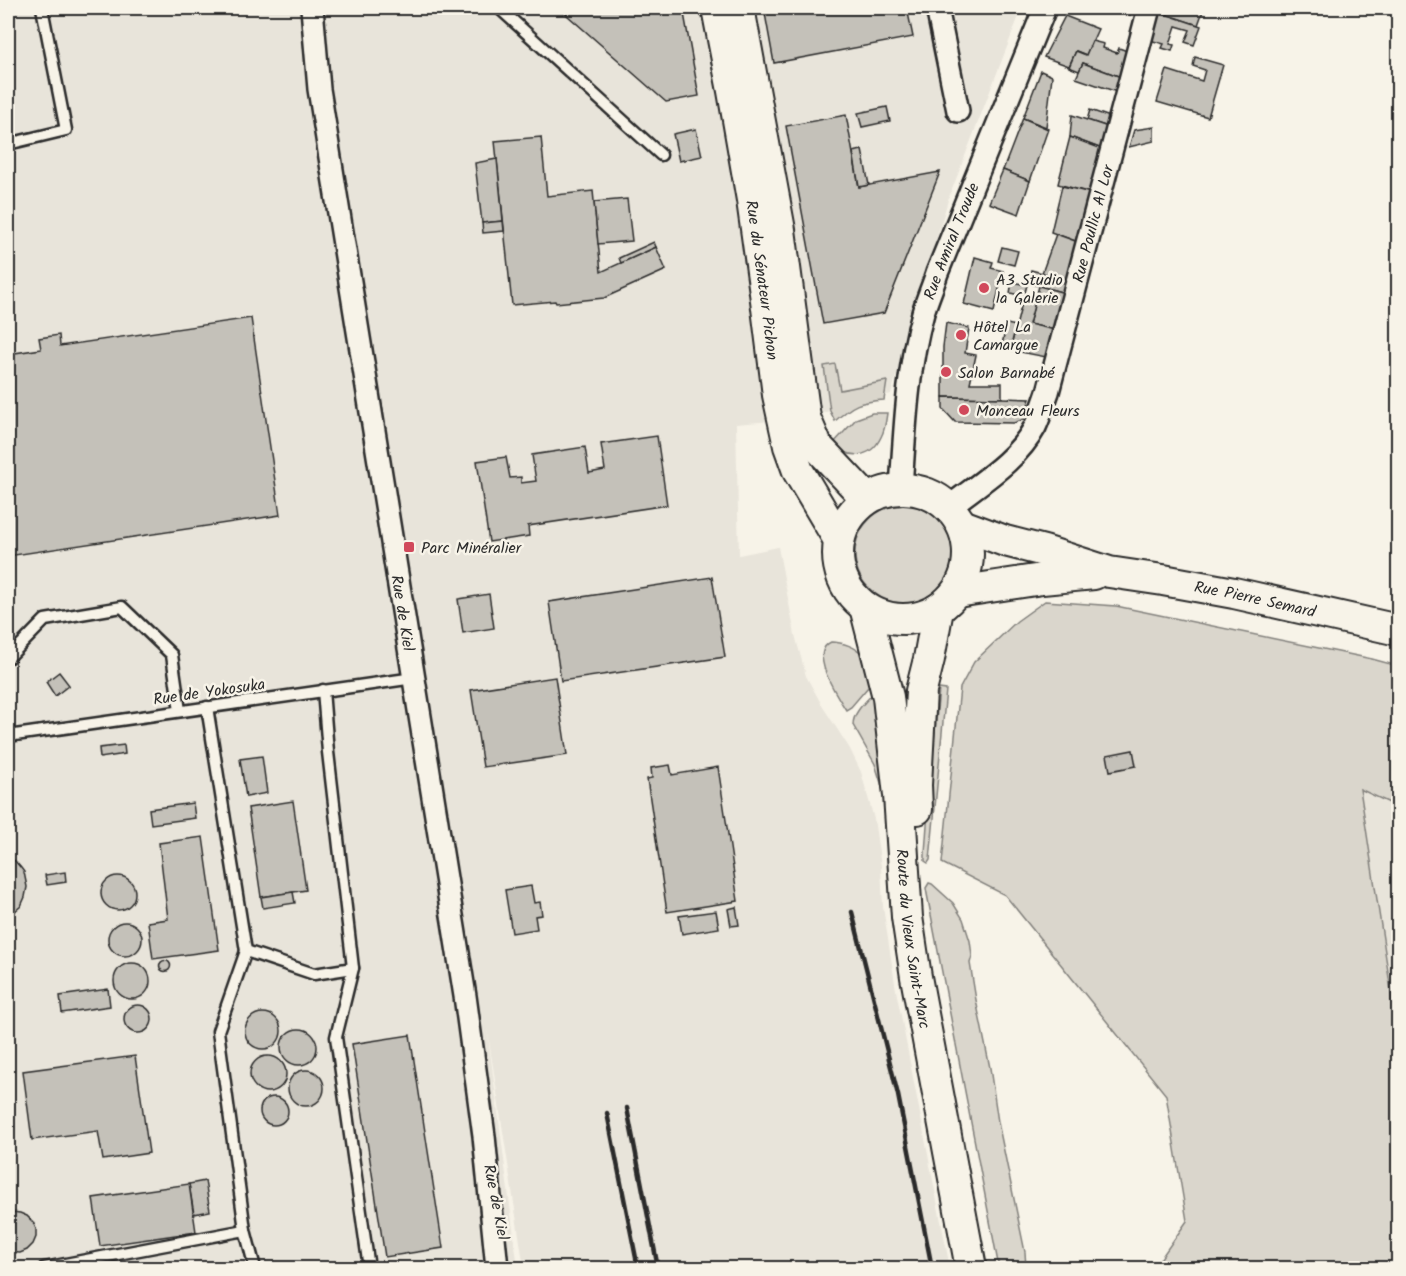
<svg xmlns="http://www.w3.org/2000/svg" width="1406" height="1276" font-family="Kalam,sans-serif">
<rect width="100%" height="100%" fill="#f7f3e8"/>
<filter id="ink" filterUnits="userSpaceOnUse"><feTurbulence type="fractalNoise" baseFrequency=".0167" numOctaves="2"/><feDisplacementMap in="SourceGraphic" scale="12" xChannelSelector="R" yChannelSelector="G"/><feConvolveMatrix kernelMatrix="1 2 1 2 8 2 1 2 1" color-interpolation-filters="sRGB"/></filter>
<g filter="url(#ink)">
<!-- built -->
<g fill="#e8e4da">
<path d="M8,8H1022L948,200L891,394L805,418L736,424L739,555L778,547L795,635L806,676L823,707L850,749L861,772L874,819L881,866L883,907L896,990L950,1268H524L487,1028L518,1268H8Z"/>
<path d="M1360,788L1398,807V1107L1397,1103L1391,990Z"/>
</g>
<!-- green -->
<g fill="#dad6cc" stroke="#82807c" stroke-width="1.5">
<path d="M835,364L840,390L887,381L884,400C858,402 854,404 835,421L830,411L824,366Z"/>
<path d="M872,413H887C886,421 885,430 881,437C870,460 850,458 831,446L856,419Z"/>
<circle cx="904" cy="554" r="49"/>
<path d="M1045,601L1116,606L1372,659L1398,666V807L1360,789L1391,991L1397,1103L1398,1107V1268H1154L1187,1221L1166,1095L1005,895L942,863L960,688L974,662L1017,621Z"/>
<path d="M831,642C842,642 857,647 864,656C869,663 871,673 874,680L851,707L846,710C837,696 808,652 831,642Z"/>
<path d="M939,689L946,690L930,860L928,863L925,861V853L929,797Z"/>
<path d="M876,690L888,811L881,783L875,764L853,725C853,711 868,700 876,690Z"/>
<path d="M929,883L932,884L953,903L963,919L970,941L972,956L970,963L976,1000L990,1068L998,1122L1025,1252L1026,1268H999L927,894L926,888Z"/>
</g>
<!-- building -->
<g fill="#c4c1b9" stroke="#2b2b2b" stroke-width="1.5">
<path d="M559,8H683L699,96L666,102Z"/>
<path d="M764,8H907L913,37L774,63Z"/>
<path d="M1116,8H1133L1130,15Z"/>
<path d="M1170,8H1204L1198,25L1167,15Z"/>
<path d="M1156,11L1201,26L1194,45L1185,42L1190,30L1176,26L1170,44L1174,45L1172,51L1162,48L1164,44L1146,39Z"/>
<path d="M1065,16L1098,29L1086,55L1076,51L1069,66L1044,57Z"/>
<path d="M1092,41L1104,44L1103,48L1117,53L1119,48L1130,52L1121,77L1083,63L1079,71L1069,67L1076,51L1086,55Z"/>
<path d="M1195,57L1223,65L1208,117L1157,102L1167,70L1202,81L1205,70L1193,66Z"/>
<path d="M1083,63L1121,77L1117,92L1076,78Z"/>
<path d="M1041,71L1052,76L1046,127L1023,118Z"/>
<path d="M887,107L890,121L862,127L858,113Z"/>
<path d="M1090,110L1110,117L1108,127L1087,120Z"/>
<path d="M846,115L859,187L940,172L884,313L823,324L786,126Z"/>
<path d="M1072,115L1108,127L1102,149L1070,137Z"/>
<path d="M1023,118L1048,129L1030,181L1003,170Z"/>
<path d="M1154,127V141L1129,147L1134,130Z"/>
<path d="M696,129L702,156L679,161L673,134Z"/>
<path d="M541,137L547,196L593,191L601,272L656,247L666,270L604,298L556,303L555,301L512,305L495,141Z"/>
<path d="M1070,137L1102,149L1091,193L1058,184Z"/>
<path d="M862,150L869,185L859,187L853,152Z"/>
<path d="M497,159L503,221L482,223L475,163Z"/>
<path d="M1003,170L1030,181L1019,214L989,203Z"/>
<path d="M1062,186L1091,193L1078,242L1051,232Z"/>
<path d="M627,199L632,241L598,244L594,202Z"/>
<path d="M503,221L504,231L483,233L482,223Z"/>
<path d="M1056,234L1078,242L1069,280L1042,273Z"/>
<path d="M654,242L656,247L621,263L619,258Z"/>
<path d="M1002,247L1018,251L1014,265L998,261Z"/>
<path d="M975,257L993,262L991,268L1003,271L994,312L964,304Z"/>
<path d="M1031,270L1069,280L1065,293L1028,283Z"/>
<path d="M1012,282L1027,285L1024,296L1010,293Z"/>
<path d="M1039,286L1065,293L1055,330L1029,324Z"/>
<path d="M1023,299L1035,302L1029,324L1055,330L1046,357L1010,350Z"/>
<path d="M251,318L280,515L8,556V354L41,349L39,338L59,335L60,346Z"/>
<path d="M946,323L969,328L965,353L976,355L970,383H1002V398L943,397V347Z"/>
<path d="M1007,324L1016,326L1010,350L1002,344Z"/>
<path d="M943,397L1002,398L1030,399L1022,420L1014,423L955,422L943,409Z"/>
<path d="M657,436L667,505L528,526L529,536L489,542L477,461L506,457L510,478L521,477V483L536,481L532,455L585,447L589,473L605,470L601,444Z"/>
<path d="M712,577L725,657L561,681L549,602Z"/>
<path d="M489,594L494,628L463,633L458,599Z"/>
<path d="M59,672L69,685L55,696L46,682Z"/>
<path d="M555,677L567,755L483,767L471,690Z"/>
<path d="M124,745L125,754L100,758L99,748Z"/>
<path d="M1133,750L1136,766L1110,771L1107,755Z"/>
<path d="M262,756L267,793L246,797L240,759Z"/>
<path d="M670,765L672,775L718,767L738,901L667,912L647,779L652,778L651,768Z"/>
<path d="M293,801L306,890L261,897L248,808Z"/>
<path d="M193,803L195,818L151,824L149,809Z"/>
<path d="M203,837L219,950L153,959L148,922L168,919L159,843Z"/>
<path d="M8,856L15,861L21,868L24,872L27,887L25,897L21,906L8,917Z"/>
<path d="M65,872L66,882L47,885L45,875Z"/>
<circle cx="118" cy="893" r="17"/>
<path d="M531,886L534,903L540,902L542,915L535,916L537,929L512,933L505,890Z"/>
<path d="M293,892L295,903L263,908L261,897Z"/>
<path d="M736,907L739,925L731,926L728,909Z"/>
<path d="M716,911L719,928L682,934L679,916Z"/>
<circle cx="125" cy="939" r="17"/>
<circle cx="165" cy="966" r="5.5"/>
<circle cx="132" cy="981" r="18"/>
<path d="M108,989L110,1006L62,1013L60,996Z"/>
<circle cx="138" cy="1019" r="14"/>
<circle cx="263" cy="1031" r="18"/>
<circle cx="299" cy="1047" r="18"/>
<path d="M410,1035L443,1248L385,1257L352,1044Z"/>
<path d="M135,1056L149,1153L103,1160L98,1131L32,1140L23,1071Z"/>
<circle cx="268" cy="1074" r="18"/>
<circle cx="306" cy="1088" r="18"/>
<circle cx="274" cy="1111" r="14"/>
<path d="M205,1181L210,1211L194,1214L189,1184Z"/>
<path d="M189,1184L196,1232L100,1246L93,1198Z"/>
<path d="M12,1212L20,1213L27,1216L33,1222L36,1229V1237L33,1244L27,1250L20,1253L8,1252V1214Z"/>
</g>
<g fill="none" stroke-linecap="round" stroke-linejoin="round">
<defs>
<g id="lane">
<path d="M499,8L661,155"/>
<path d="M8,144L66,130L42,8"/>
<path d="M8,658L45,620L122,607L172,655L180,711"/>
<path d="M207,707L246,951L314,974L353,968L328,752L323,690"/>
<path d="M8,736L414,678"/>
<path d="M246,951L218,1031L245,1230L255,1268"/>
<path d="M353,968L336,1037L369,1268"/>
<path d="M44,1268L245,1230"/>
</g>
<g id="street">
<path id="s1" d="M312,8L319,89L465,996L484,1136L497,1268"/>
<path d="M937,8L958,111"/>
<path id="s2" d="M901,488C905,429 907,370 923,313C927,299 933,286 937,273L1045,8"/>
<path id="s3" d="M949,507C979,483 1016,462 1035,427C1040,416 1044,403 1048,392L1149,8"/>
</g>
<g id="secondary">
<path id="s4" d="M717,8L733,91L752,200L766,300L778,395L789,446L798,471L839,540"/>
<path d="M739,8L780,230L805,418L817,446L867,499"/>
<circle cx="903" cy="554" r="65"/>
<path id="s5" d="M962,525L1005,541L1044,551L1109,572L1163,580L1234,593L1398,630"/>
<path d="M957,592L1042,579L1094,574"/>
<path id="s6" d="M865,607L888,697L899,795L907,917L916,977L971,1268"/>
<path d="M917,809L916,785L921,691L929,659L938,609"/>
</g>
</defs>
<!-- lane casing -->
<use href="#lane" stroke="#2b2b2b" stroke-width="15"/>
<!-- street casing -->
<use href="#street" stroke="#2b2b2b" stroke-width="26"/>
<!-- secondary casing -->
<use href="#secondary" stroke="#2b2b2b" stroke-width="34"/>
<!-- lane -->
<use href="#lane" stroke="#f7f3e8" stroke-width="10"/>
<!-- street -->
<use href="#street" stroke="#f7f3e8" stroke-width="21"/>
<!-- secondary -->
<use href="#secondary" stroke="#f7f3e8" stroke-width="30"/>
<!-- rail -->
<g stroke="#2b2b2b" stroke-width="4.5">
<path d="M852,912L898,1095L932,1268"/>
<path d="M627,1108L658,1268"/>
<path d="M607,1113L638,1268"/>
</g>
</g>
</g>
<!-- markers -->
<g fill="#d1495b" stroke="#f7f3e8" stroke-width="2">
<circle cx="984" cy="288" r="6"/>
<circle cx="961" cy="335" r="6"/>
<circle cx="946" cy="372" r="6"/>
<circle cx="964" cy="410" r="6"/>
<rect x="403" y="541" width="12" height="12" rx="3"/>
</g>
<g text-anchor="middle" stroke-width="5" stroke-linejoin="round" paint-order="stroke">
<!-- street labels -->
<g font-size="16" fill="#2b2b2b" stroke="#f7f3e8">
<text dy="6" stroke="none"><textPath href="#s3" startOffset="330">Rue Poullic Al Lor</textPath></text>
<text dy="6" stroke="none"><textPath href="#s2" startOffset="254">Rue Amiral Troude</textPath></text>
<text dy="6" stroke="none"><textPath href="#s4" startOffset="276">Rue du Sénateur Pichon</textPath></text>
<text dy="6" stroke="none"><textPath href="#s5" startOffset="303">Rue Pierre Semard</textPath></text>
<text dy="6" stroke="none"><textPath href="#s1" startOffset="612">Rue de Kiel</textPath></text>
<text transform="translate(209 691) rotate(-8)" y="6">Rue de Yokosuka</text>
<text dy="6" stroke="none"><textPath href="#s6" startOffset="336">Route du Vieux Saint-Marc</textPath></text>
<text transform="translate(497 1202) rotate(79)" y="6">Rue de Kiel</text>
</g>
<!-- poi labels -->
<g font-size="16" fill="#2b2b2b" stroke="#f7f3e8" text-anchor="start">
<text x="996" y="285">A3 Studio<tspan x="996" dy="18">la Galerie</tspan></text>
<text x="973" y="332">Hôtel La<tspan x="973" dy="18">Camargue</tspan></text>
<text x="958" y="378">Salon Barnabé</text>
<text x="976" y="416">Monceau Fleurs</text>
<text x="421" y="553">Parc Minéralier</text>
</g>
</g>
<!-- margin -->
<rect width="1406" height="1276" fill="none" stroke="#f7f3e8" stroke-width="30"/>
<rect x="15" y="15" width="1376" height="1246" fill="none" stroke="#2b2b2b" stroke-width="2" filter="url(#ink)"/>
</svg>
